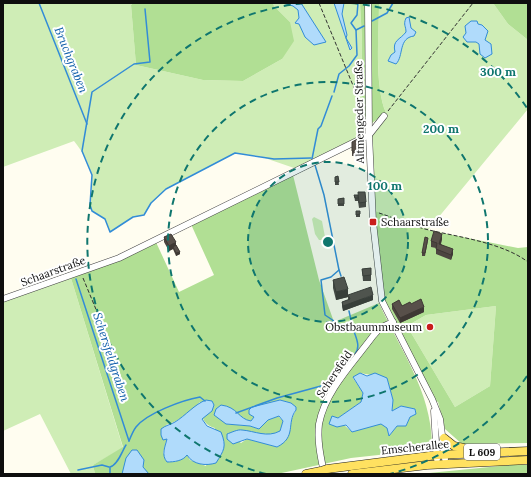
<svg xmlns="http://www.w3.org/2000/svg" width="531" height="477" font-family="Lora,serif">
<rect width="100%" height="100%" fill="#fffdf0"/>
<!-- green -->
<g fill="#cfedb6">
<path d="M3,3H133L131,5L136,65L203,80L243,81L282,59L290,22L274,6L273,3H360L362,40L361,139L297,169L259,156L235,153L166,189L151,203L144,215L133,217L110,232L105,219L92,211C89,201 92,193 92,183C93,169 83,152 74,141L3,167Z"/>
<path d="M379,3H493L508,24L528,40V109L428,230L373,210L369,135L386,113C374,85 379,34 379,3Z"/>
<path d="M314,217L322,221L325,237L323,240H319L315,234L312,219Z"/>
<path d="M70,275L123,448L93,465L95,474H71L40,414L3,431V299Z"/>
<path d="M496,306L490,386L455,407L407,326L426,315Z"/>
</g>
<!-- forest -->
<g fill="#b1df94" fill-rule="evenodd">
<path d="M133,3H273L274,6L290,22L294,41L282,59L243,81L203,80L136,65L131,5Z"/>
<path d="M360,3H379C379,34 374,85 386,113L365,128L361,139L362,40Z"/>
<path d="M493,3H528V40L508,24Z"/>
<path d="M292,171L319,280L334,322L379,303C400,350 431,390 432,444L424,450L351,458L277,474H95L93,465L123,447L70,275L155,240L179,292L214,275L190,222ZM360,373L387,378L393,400L392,411L401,406L415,409L416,414L410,417L406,426H397L389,436L387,428L381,423L352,432L335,417L338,418L361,402L363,393L353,378ZM280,400L291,403L296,410L278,447L247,439L241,443L230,433L243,430L251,433L273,435L280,431L283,421L278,416L268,420L259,429L250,426L226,424L241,416L246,420L251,421L254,417L253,416ZM200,402C202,415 201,424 215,428L206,466L190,460L187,455L174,462L163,453L167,438L163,440L166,425C179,421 191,412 200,402Z"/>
<path d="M373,210L428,230L518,248L528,247V443L462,444L445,429L438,402L432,399L384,306ZM496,306L490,386L455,407L407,326L426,315Z"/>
<path d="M511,465H528V474H419Z"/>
</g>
<!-- water -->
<g fill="#b0dbfb" stroke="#328cd7">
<path d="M283,3H301L326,42L314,45L305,37L299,24L295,23L299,18L298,10L293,6Z"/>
<path d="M334,3H344L342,14L347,35L346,38L352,48L350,50Z"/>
<path d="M409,17L411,28L416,32L414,36C398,38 404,56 396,64L388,61L391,55L395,52C392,40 400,40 406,32C406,26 403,25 406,18Z"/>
<path d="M471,21H477L478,24L482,25L488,31L485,40L491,44L492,54L485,58L480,54L479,44L476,42H467L463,37L466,33L465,26Z"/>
<path d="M360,373L367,376L375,373L387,378L393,400L392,411L401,406L415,409L416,414L410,417L406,426H397L389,436L387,428L381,424L352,432L346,425L337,427L329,424L332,416L338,418L361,402L363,393L353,377Z"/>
<path d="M206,400L212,401L214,405L212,411L202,419L207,426L221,432C227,447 224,450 216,463C206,466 193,465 187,455C183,461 174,462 167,462C161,455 165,447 167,439L163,440L161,435V429C166,425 170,425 175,422C185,416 195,404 206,400Z"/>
<path d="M280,400L291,403L296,407V410C286,423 297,437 277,447L247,439L233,444L227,439V434C230,433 238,429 242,430C255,431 267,438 280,431L283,421L279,416L268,420L259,429L250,426L226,424L214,415L216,409L221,405C238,407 238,419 251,421L254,417L249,414V410L252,407Z"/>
<path d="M132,450H137L144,460L143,467L149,474H122L126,458Z"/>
</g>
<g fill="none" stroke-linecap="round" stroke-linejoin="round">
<!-- stream -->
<g stroke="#328cd7" stroke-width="1.5">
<path d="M39,3L87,124"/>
<path d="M145,9L150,62L134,64L92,92L82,151L92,175L90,205L92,211L105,219L110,232L133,217L144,215L151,203L166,189L235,153L274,159L311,158"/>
<path d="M372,21L387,13L393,3"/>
<path d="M356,30L364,26"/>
<path d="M334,92L339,74L349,66L357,55L356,30L351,23L357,15L358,3"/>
<path d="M312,159L318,129L321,126L332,96"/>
<path d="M315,165L324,195L339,270L331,277L321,280L325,315L346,329H353C356,337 361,347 355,354"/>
<path d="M339,270L341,276"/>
<path d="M76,279L129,441"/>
<path d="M349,311L353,329"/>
<path d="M236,413L277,398L332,383L340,374"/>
<path d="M129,441C131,436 133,431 136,427C147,413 183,400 200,397L205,401"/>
<path d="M78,470L102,465L109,467"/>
<path d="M110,474V467C118,465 122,451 126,445"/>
</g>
<defs>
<g id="minor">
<path d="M368,3L369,135L373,222L382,301L432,399L440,419L445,459"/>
<path d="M3,299L119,258L369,135L384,116"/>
<path d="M434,411L437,459"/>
<path d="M324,473C321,458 317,441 319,424C325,391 354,362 373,336L380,328L393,322"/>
</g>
<g id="major">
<path d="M444,438L454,446L469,449"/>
<path d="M327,469L437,455L528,451"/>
<path d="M306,474L321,471"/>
<path d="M352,474L427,465L528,460"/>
</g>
</defs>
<!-- minor casing -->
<use href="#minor" stroke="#414141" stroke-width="7"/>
<!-- major casing -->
<use href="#major" stroke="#1f1f1f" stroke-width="9"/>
<!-- path -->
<g stroke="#303030" stroke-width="1" stroke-dasharray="4 2" stroke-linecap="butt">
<path d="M319,3L364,112"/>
<path d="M388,111L473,3"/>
<path d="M379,213C395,218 412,226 429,230C459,237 503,243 528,262"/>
<path d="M83,278L100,319"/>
<path d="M403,328L422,326"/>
<path d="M475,446H483"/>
</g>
<!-- minor -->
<use href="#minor" stroke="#fff" stroke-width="6"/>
<!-- major -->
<use href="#major" stroke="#ffe160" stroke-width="8"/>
<defs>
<path id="major-bridge" d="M321,471L327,469"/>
</defs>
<!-- major-bridge casing -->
<use href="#major-bridge" stroke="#1f1f1f" stroke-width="9" stroke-linecap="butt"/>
<!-- major-bridge -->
<use href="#major-bridge" stroke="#ffe160" stroke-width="8"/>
</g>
<!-- wall -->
<g fill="#4c4540">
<path d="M363,150V155L352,156V151Z"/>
<path d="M338,176L339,185H335V177Z"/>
<path d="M354,195L366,202V207L359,208L358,201H355Z"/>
<path d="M344,198V206H338V199Z"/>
<rect x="356" y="211" width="4" height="6"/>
<path d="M164,237L176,245L180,254L176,256L173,249L169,251L164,242Z"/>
<path d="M442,239L441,244L453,254L451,260L436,254V248L431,247V241Z"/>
<path d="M428,240L425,256H422V253Z"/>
<path d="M371,268V281H363L362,269Z"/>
<path d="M333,280L348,297L336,300L333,288Z"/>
<path d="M348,295L373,300L343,311L342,307V302L348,300Z"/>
<path d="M392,304L402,306L411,304L424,312L400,323L392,309Z"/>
</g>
<!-- shaded-wall -->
<g fill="#3e3834">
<path d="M442,234V239L439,249V244Z"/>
<path d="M176,242V248L173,247V249L169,251V246Z"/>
<path d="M453,249V254L451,260V255Z"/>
<path d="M180,252V254L176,256V253Z"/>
<path d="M348,289V297L336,300V292Z"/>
<path d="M373,295V300L343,311V306Z"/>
<path d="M424,307V312L400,323V318Z"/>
</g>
<!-- building -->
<g fill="#58504a" stroke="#3e3834">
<path d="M361,137L362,139L363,150L352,151V142Z"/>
<path d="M338,176L339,182H335V177Z"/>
<path d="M358,192H365L366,202L359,203Z"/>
<path d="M354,195H358V198H355Z"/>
<path d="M344,198V204H338V199Z"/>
<path d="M356,211H360V214L356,215Z"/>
<path d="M434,231L442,234L439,244L453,249L451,255L436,249L437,243L431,241Z"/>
<path d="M171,234L176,242L169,246L164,237Z"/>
<path d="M425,237L428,238L425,253H422Z"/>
<path d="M176,245L180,252L176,253L173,247Z"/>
<path d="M371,268V275L363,276L362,269Z"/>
<path d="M344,277L348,289L336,292L333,280Z"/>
<path d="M371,287L373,295L343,306L342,302L350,299L348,295Z"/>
<path d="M421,299L424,307L400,318L392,304L399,300L402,306L410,302L411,304Z"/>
</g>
<!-- distance rings -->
<circle cx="328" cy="242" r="80" fill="#0f766e" fill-opacity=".12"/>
<g fill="none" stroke="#0f766e" stroke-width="2" stroke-dasharray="7 5">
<circle cx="328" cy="242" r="80"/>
<circle cx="328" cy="242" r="160"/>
<path d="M527 376A240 240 0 0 1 390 474M266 474A240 240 0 0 1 305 3M351 3A240 240 0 0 1 527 108"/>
</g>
<!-- markers -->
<g fill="#c91d1b" stroke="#fff" stroke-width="1.5">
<rect x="369" y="218" width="8" height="8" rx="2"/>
<circle cx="430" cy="327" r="4"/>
</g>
<g text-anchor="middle" stroke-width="4" stroke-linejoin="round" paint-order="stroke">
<!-- shield labels -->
<rect fill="#fff" stroke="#565656" stroke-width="1" x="464" y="444" width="36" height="16" rx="3"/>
<g font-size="10" font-weight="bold" fill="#0e0e0e">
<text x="482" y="456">L 609</text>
</g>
<!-- street labels -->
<g font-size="11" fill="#0e0e0e" stroke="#fff">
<text transform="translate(359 112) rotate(-91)" y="4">Altmengeder Straße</text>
<text transform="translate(53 271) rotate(-20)" y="4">Schaarstraße</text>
<text transform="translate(334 374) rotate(-56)" y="4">Schersfeld</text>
<text transform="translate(415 447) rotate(-6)" y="4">Emscherallee</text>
</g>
<!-- poi labels -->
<g font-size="11" fill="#0e0e0e" stroke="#fff" text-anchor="start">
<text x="381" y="226">Schaarstraße</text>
<text x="422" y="331" text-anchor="end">Obstbaummuseum</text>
</g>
<!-- water labels -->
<g font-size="12" font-style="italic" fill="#0e5daa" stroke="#fff">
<text transform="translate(71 60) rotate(68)" y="4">Bruchgraben</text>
<text transform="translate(111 357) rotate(72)" y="4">Schersfeldgraben</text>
</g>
</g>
<circle cx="328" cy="242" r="6" fill="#0f766e" stroke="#fff" stroke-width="2"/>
<g font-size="12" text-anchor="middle" font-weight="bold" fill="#0f766e" stroke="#fff" stroke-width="4" stroke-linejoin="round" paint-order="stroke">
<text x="498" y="76">300 m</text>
<text x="441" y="133">200 m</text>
<text x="385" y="190">100 m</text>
</g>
<!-- border -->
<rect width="531" height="477" fill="none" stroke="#0e0e0e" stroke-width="8"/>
</svg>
